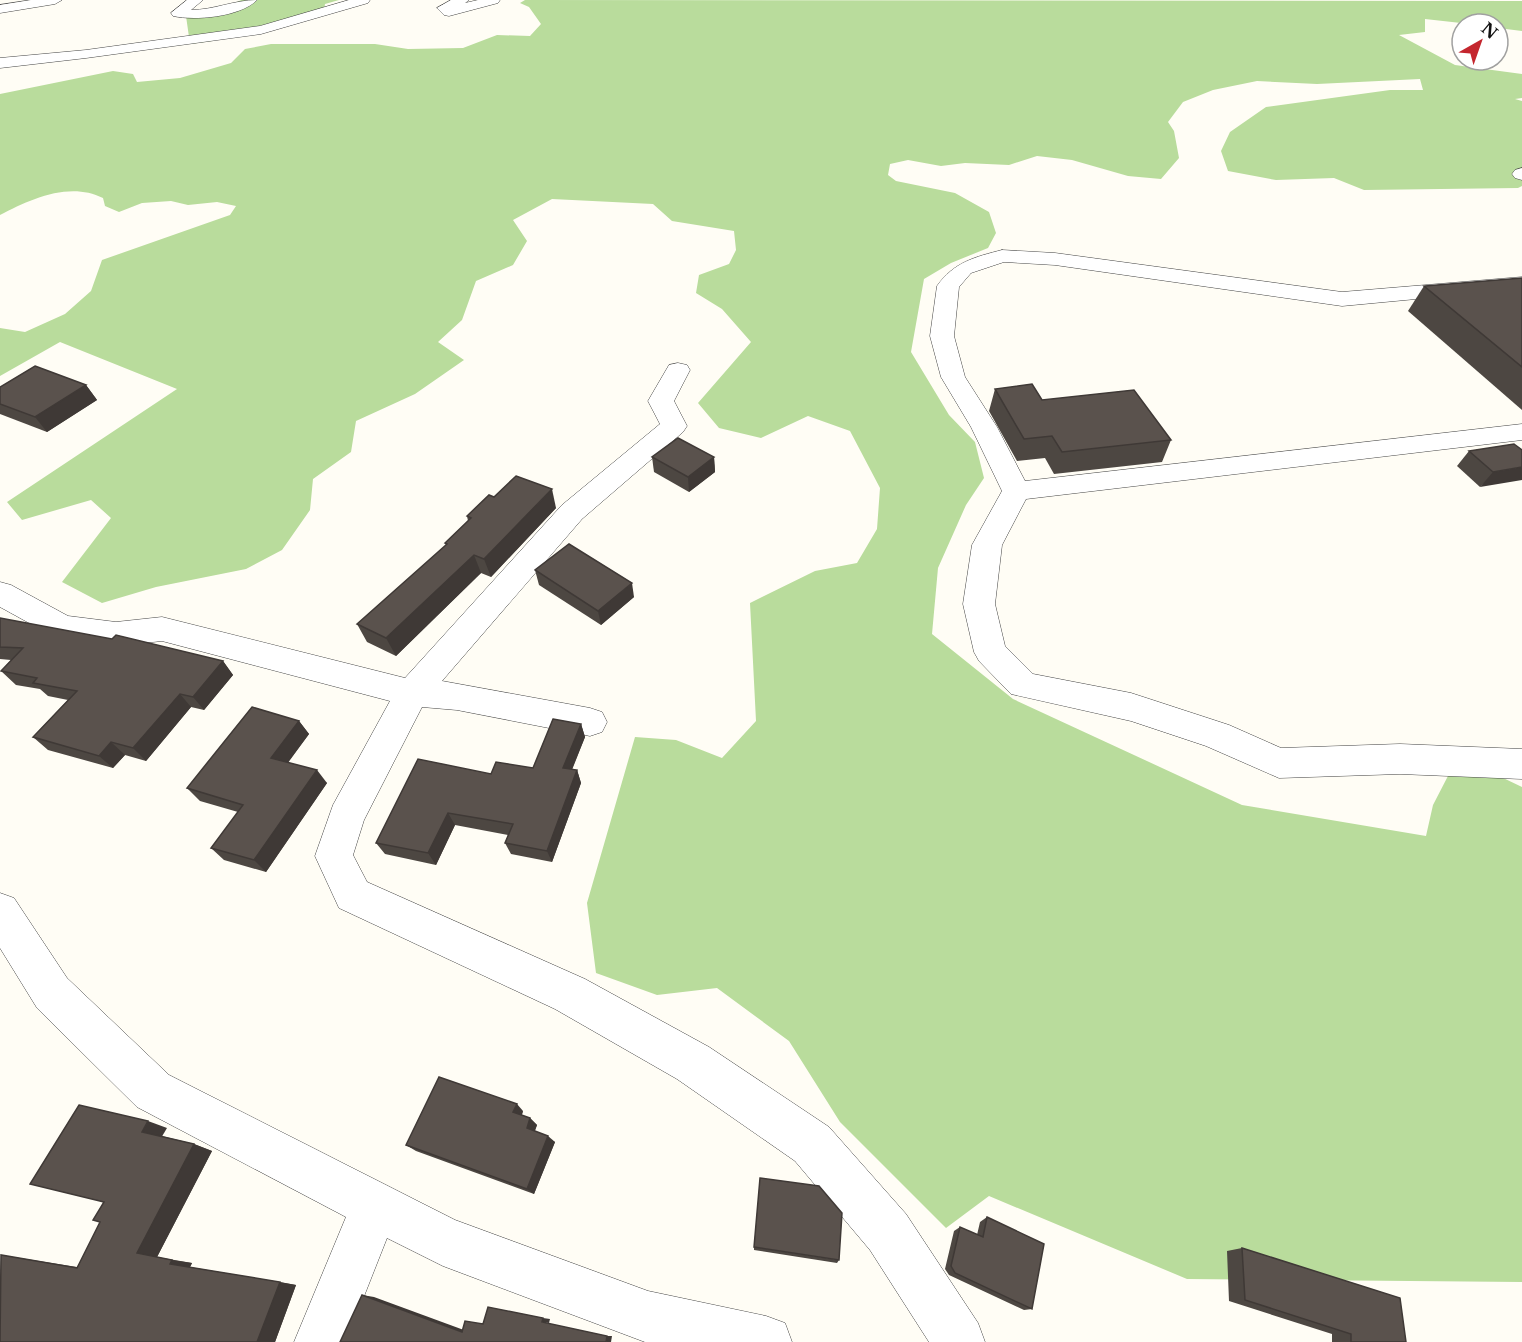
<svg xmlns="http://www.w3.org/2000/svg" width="1522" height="1342" font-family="'Libre Baskerville',serif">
<rect width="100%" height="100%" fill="#fffdf5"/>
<!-- forest -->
<g fill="#b9dc9c">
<path d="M241,0H339L325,4L324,10L236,33L212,41L190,44L186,16C204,5 223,11 241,0Z"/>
<path d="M525,0L1522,1V31L1498,28V24H1470L1425,19V32L1399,35L1455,65L1522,74V98L1515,99L1522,101V186L1518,188L1364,190L1334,178L1276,180L1228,171L1221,151L1230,132L1266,107L1390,90H1423L1420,79L1317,84L1257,81L1213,90L1183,102L1168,122L1174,131L1179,158L1161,179L1128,176L1072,160L1037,156L1009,165L965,163L941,166L908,160L890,164L888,175L896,181L955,193L989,212L996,233L988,248L951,263L924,279L911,352L949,415L975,442L984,478L966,505L938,568L932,634L1013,699L1242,805L1426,836L1433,805L1449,774L1499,776L1522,787V1282L1187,1279L989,1196L946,1228L840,1122L789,1041L717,988L657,995L596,973L587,903L635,737L676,740L722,758L756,721L750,603L815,571L857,563L877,529L880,488L850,431L808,416L761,438L719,428L698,403L751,342L722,309L696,293L699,275L729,264L736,250L734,231L672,221L653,204L552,199L513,220L527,241L513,265L476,281L462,320L438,342L464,360L415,394L356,421L351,452L313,479L310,510L282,550L246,569L156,587L102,603L62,582L111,518L91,500L22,520L7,502L177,389L60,342L0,376V328L25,332L65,314L91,291L102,260L230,215L236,206L217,202L188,205L171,201L142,203L119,212L105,206L103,198C70,181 30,199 0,215V94L113,71L133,74L137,82L180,78L231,63L245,49L271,44H375L408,49L463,48L497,35L530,36L541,24L529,7L520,3Z"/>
</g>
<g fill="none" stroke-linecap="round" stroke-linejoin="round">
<defs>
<g id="minor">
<path d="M31,0H62L55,4L0,13V5Z"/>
<path d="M187,0H203L191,10C214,10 234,0 257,0C240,17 195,21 173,16L171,13Z"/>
<path d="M349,0H370L368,3L261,34L86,58L0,68V58L86,50L260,26Z"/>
<path d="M451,0H469L465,3L478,0H500L498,3L449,16L444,15L437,8Z"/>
<path d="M1522,168V180L1515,178L1512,174L1515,170Z"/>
<path d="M1002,250L1055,253L1342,292L1522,277V289L1342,306L1055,265L1004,262L971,273L959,287L954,336L965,377L997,427L1025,481L1522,424V440L1026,499L1002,545L995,604L1005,646L1033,674L1131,693L1229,725L1281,748L1400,744L1522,749V779L1400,774L1279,778L1206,746L1131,721L1011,694L979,661L974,652L963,604L972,545L1002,491L971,427L941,377L930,336L937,286C954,262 975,257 1002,250Z"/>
<path d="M678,363L687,365L690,370L674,401L687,426L683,432L582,519L442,681L590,708L602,712L607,722L602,732L590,736L457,710L422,707L364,820L353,855L367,882L585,979L709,1047L829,1127L906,1214L978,1323L985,1342H929L870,1250L795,1161L677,1079L555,1009L339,908L315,856L333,805L390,701L162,641L116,646L62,639L51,635L0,607V582L11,585L68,616L116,622L162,617L405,678L562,505L660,424L648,401L669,365Z"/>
<path d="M0,893L14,898L67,978L169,1075L455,1220L648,1291L766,1316L785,1323L792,1342H645L443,1266L387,1238L346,1342H294L346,1217L137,1107L37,1008L0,948Z"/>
</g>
</defs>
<!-- minor casing -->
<use href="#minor" stroke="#444" stroke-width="1"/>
<!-- minor -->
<use href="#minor" fill="#fff" fill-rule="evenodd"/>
</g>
<!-- wall -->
<g fill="#4d4742">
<path d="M1522,278V410L1408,311L1424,286Z"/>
<path d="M86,385L97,400L47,432L0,414V404Z"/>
<path d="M995,389L1042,400L1171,440L1162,462L1054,474L1045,458L1017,461L989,411Z"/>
<path d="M1522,450L1480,487L1457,466L1469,451Z"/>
<path d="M652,457H714L715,472L689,492L654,472Z"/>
<path d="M494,497L556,508L491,577L481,573L396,656L367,642L357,624L446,545L445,543L468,521L467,516Z"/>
<path d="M535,570L634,597L601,625L539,585Z"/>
<path d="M0,618L223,661L233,675L204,710L191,707L146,761L125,755L113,768L48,750L33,737L68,700L48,696L40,689L16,685L1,671L11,660L0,659Z"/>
<path d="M299,721L309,734L288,762L327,783L266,872L224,860L211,848L238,812L200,801L187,788Z"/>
<path d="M581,724L585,737L572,770H577L581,783L552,862L511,854L505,843L508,835L455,825L436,865L385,854L376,843L533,768Z"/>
<path d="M523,1111L522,1115L530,1118L537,1125L535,1131L555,1142L534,1194L416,1151L406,1145Z"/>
<path d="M167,1128L162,1136L194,1144L212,1151L157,1257L192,1263L190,1267L296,1285L275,1342H0L1,1255L77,1267Z"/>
<path d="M987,1217L1032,1309L1024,1310L949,1275L945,1269L954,1231L960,1227L977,1235L980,1222Z"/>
<path d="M754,1247L839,1260L837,1263L754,1250Z"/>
<path d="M1242,1248L1406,1342H1332V1334L1229,1301L1227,1251Z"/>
</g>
<!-- shaded-wall -->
<g fill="#3f3936">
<path d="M86,385L97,400L47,432L35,417Z"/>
<path d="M714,457L715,472L689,492L688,477Z"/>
<path d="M1522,467V480L1480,487L1493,472Z"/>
<path d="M552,489L556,508L491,577L484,559Z"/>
<path d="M474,555L481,573L396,656L386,638Z"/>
<path d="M632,583L634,597L601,625L598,611Z"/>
<path d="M223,661L233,675L204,710L193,697Z"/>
<path d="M180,694L191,707L146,761L133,748Z"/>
<path d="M299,721L309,734L282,771L271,758Z"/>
<path d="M581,724L585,737L567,781L563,768Z"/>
<path d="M111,742L125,755L113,768L99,756Z"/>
<path d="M317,770L327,783L266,872L254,860Z"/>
<path d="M577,770L581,783L552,862L547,851Z"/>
<path d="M448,813L455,825L436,865L428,853Z"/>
<path d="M517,1104L523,1111L520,1119L513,1112Z"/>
<path d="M530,1118L537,1125L533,1134L527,1128Z"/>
<path d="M148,1121L167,1128L161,1138L142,1132Z"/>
<path d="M548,1136L555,1142L534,1194L527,1189Z"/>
<path d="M194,1144L212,1151L157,1257L137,1253Z"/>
<path d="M172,1260L192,1263L190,1267L170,1264Z"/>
<path d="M280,1282L296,1285L275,1342H257Z"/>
<path d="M362,1295L374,1297L472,1333L462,1332Z"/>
<path d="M543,1318L550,1319L549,1323L542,1322Z"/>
<path d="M607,1336H612L611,1342H606Z"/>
</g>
<!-- building -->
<g fill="#5a524d" stroke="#3f3936" stroke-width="1.5">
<path d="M1522,278V367L1424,286Z"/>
<path d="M35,366L86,385L35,417L0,404V387Z"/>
<path d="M1032,384L1042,400L1134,390L1171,440L1062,452L1052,436L1024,439L995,389Z"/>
<path d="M678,438L714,457L688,477L652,457Z"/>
<path d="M1514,444L1522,450V467L1493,472L1469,451Z"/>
<path d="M516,476L552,489L484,559L474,555L386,638L357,624L447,544L445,543L471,518L467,516L489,495L494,497Z"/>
<path d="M569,544L632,583L598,611L535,570Z"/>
<path d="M0,618L112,639L116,635L223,661L193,697L180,694L133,748L111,742L99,756L33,737L77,691L33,683L37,678L1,671L23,648L0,647Z"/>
<path d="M252,707L299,721L271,758L317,770L254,860L211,848L243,805L187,788Z"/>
<path d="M553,719L581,724L563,768L577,770L547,851L505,843L513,824L448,813L428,853L376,843L418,759L491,774L496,762L533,768Z"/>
<path d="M439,1077L517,1104L513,1112L530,1118L527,1128L548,1136L527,1189L406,1145Z"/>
<path d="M79,1105L148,1121L142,1132L194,1144L137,1253L172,1260L170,1264L280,1282L257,1342H0L1,1255L77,1268L100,1222L93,1220L104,1202L30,1184Z"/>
<path d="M760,1178L819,1186L842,1213L839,1260L754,1247Z"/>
<path d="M987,1217L1044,1244L1032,1309L955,1273L951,1266L960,1227L983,1237Z"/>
<path d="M1242,1248L1400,1298L1406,1342H1351V1334L1245,1300Z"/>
<path d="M362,1295L462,1332L465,1321L483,1324L488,1307L543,1318L542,1322L607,1336L606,1342H340Z"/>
</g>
<!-- north arrow -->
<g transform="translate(1480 42) rotate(40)"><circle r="28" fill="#ffffff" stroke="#a0a0a0" stroke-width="1.5"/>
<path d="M0-4.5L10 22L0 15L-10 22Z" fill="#c4262e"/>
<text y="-9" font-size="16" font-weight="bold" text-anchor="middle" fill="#111111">N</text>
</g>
</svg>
